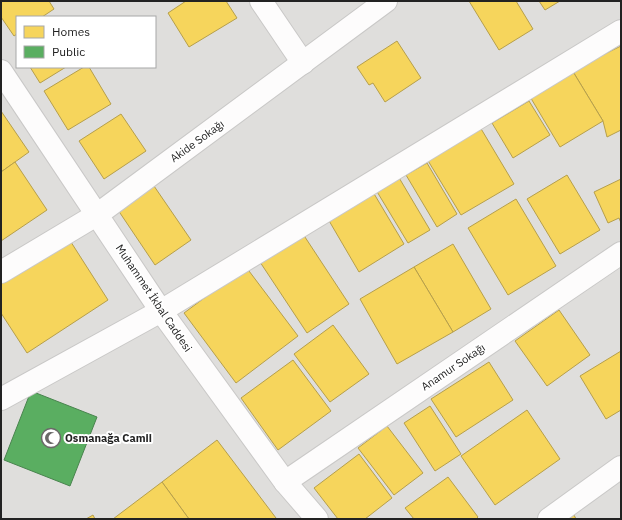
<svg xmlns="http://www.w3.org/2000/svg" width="622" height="520" font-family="'IBM Plex Sans',sans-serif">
<rect width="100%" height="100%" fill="#f0eeeb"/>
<!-- residential -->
<path fill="#dfdedc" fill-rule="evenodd" d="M1,1H621V519H1ZM17,17H155V67H17Z"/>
<!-- homes -->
<g fill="#f6d55c" stroke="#b69f4b">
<path d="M1,1H49L54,9L42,17H17V34L14,36L1,17Z"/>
<path d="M186,1H226L237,18L189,47L168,13Z"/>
<path d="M469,1H516L533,29L499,50Z"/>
<path d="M539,1H560L545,10Z"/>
<path d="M397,41L421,78L385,102L373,83L369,85L357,67Z"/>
<path d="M621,46V130L607,137L603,121L572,70Z"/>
<path d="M30,67H66L40,83Z"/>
<path d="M84,67H89L111,104L68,130L44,91Z"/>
<path d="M572,70L603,121L560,147L529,95Z"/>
<path d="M529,101L550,135L513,158L492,123Z"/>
<path d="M1,111L29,152L1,172Z"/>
<path d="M121,114L146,151L104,179L79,141Z"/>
<path d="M480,127L514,184L461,215L427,159Z"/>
<path d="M15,162L47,210L1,241V172Z"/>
<path d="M427,163L457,214L437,227L406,175Z"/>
<path d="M567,175L600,230L560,254L527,199Z"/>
<path d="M398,176L430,230L408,243L376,190Z"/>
<path d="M621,179V223L619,218L608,223L594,192Z"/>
<path d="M154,186L191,240L155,265L118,210Z"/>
<path d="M373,192L404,244L359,272L328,219Z"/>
<path d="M516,199L556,266L508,295L468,228Z"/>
<path d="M301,231L349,304L307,333L258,259Z"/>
<path d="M69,239L108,300L27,353L1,313V283Z"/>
<path d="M453,244L491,309L453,332L414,267Z"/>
<path d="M246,267L298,336L236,383L184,313Z"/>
<path d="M414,267L453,332L397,364L360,299Z"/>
<path d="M559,310L590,355L547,386L515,341Z"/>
<path d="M333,325L369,374L330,402L294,354Z"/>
<path d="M621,351V410L606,419L580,376Z"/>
<path d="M293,360L331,411L278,450L241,398Z"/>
<path d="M489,362L513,400L456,437L431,399Z"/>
<path d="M430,406L461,454L435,471L404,423Z"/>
<path d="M527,410L560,459L495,505L461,456Z"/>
<path d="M387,426L423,473L394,495L358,448Z"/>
<path d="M217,440L276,518L274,519H189L162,482Z"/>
<path d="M359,454L392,498L365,519H338L314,488Z"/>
<path d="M448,477L478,517L476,519H414L405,508Z"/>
<path d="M162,482L189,519H113Z"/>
<path d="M93,515L95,519H86Z"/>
<path d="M574,515L576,519H567Z"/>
</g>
<!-- public -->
<path fill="#5aae61" stroke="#49844e" d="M31,391L97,417L70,486L4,460Z"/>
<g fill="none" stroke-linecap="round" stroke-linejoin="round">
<defs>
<g id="minor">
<path d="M261,1L303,63"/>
<path d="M1,71L161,311L285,482L317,519"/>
<path d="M1,272L98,214L386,1"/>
<path d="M1,399L161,311L621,31"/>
<path d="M285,482L621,253"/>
<path d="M549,519L621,467"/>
</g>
</defs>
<!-- minor casing -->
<use href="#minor" stroke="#c9c8c7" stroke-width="24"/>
<!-- minor -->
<use href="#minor" stroke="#fdfcfc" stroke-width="22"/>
</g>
<!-- icons -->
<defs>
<symbol id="mosque-ring" viewBox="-11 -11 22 22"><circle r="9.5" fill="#fff" stroke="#6a6968" stroke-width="1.5"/><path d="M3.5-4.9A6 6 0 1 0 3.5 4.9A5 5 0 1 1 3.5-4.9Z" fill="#6a6968"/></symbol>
</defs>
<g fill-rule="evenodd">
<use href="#mosque-ring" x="40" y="427" width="22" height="22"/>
</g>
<g text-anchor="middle" stroke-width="4" stroke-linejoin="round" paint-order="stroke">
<!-- street labels -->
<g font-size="11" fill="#222" stroke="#fff">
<text transform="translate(197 141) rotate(-36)" y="4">Akide Sokağı</text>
<text transform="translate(154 298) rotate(56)" y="4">Muhammet İkbal Caddesi</text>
<text transform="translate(453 367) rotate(-34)" y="4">Anamur Sokağı</text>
</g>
<!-- poi labels -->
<g font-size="11" font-weight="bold" fill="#222" stroke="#fff" text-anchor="start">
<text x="65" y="442">Osmanağa Camii</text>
</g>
</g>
<!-- border -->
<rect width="622" height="520" fill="none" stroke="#222222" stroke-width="4"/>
<!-- legend -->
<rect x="16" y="16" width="140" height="52" fill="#ffffff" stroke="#a7a7a7"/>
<rect x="24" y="26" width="20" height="12" fill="#f6d55c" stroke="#a7a7a7"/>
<text x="52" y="36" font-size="12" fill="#222222">Homes</text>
<rect x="24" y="46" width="20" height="12" fill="#5aae61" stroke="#a7a7a7"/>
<text x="52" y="56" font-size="12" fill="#222222">Public</text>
</svg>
